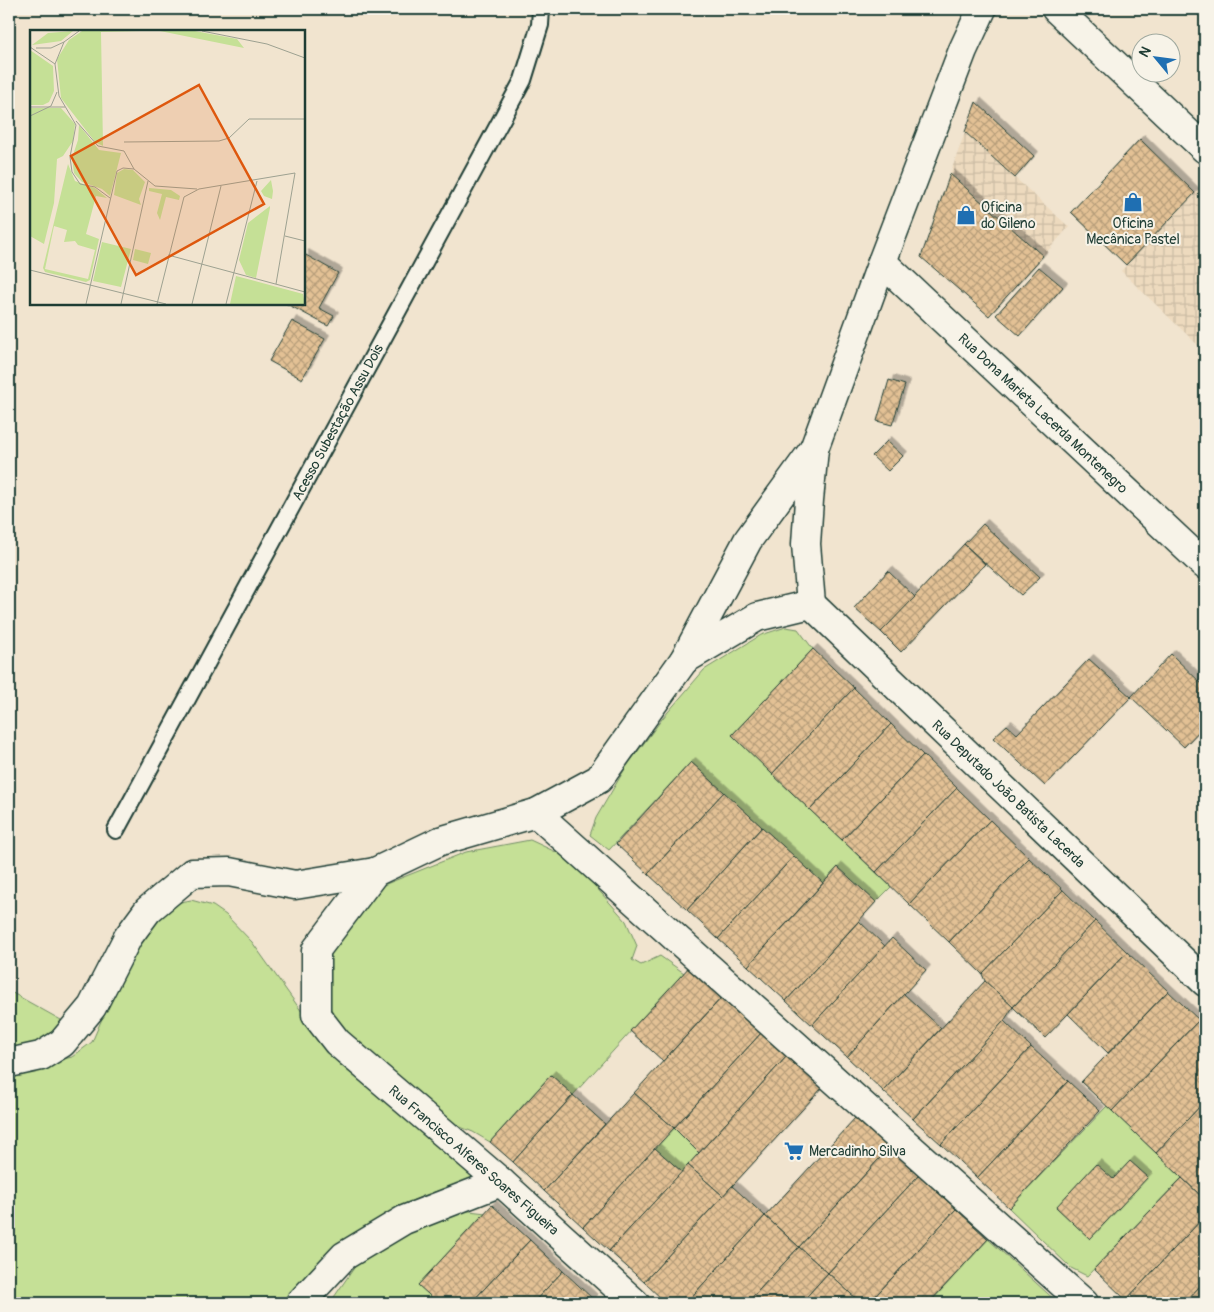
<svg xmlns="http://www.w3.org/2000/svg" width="1214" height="1312" font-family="Pangolin,sans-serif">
<defs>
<pattern id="industrial-grid" width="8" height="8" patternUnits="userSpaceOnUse" patternTransform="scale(1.25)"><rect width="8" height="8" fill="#eddabe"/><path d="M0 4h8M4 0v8" fill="none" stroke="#cbbca4"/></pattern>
<pattern id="building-cross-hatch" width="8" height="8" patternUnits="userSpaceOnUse" patternTransform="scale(1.25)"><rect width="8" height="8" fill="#e3c195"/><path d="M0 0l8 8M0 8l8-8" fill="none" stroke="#b79e7a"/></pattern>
<filter id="shadow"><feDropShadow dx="4.5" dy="-4.5" stdDeviation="0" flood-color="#0004"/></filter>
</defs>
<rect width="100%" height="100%" fill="#f1e4cf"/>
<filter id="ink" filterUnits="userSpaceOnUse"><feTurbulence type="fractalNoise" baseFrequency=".02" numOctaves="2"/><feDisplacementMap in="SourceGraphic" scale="10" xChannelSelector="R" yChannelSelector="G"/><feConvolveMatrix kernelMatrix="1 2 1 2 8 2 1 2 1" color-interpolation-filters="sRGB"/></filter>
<g filter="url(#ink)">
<!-- industrial -->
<g fill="url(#industrial-grid)">
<path d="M965,132L1069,227L1043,256L950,174Z"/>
<path d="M1205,183V352L1121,271Z"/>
</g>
<!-- grass -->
<g fill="#c5e096" stroke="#728e65">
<path d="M786,627L798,629L813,649L732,735L891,887L876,902L838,867L823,883L691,762L609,850L590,835L596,818L626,767L662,719L704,670L761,635Z"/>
<path d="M530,840L571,859L626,921L637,946L632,960L641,965L660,956L684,973L573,1095L551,1075L490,1142L473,1132L438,1118L385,1079L337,1020L327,1002L331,952L381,886L466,852Z"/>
<path d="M191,900L213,906L226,915L252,942L339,1064L478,1177L423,1196L393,1209L368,1228L287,1303H9V1072L72,1057L92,1042L138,935L165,905Z"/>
<path d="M9,991L61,1020V1028L38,1042L9,1053Z"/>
<path d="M1107,1106L1182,1178L1087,1276L1071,1268L1009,1208Z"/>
<path d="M674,1128L699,1153L682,1172L655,1148Z"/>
<path d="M461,1210L486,1213L419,1285L438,1303H330L356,1265L382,1241Z"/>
<path d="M988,1239L1058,1303H929Z"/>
</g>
<!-- building -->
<g fill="url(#building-cross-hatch)" stroke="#1f3d34" filter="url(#shadow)">
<path d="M976,102L1034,156L1015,178L965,132Z"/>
<path d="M1140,139L1195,193L1126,265L1071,212Z"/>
<path d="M950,174L1043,256L989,316L921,257Z"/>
<path d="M304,254L338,273L319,308L334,316L328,326L287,304H304Z"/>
<path d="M1039,267L1063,287L1020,336L996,315Z"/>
<path d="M292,321L325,339L302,379L269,361Z"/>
<path d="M889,380L905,385L892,425L877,421Z"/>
<path d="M887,441L903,456L888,471L872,456Z"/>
<path d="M983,524L1040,577L1021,595L964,544Z"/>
<path d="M964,544L985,564L901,652L881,632Z"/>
<path d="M888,571L915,597L881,632L854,608Z"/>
<path d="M813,649L854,688L772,774L732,735Z"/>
<path d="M1171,654L1205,687V725L1184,747L1131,697Z"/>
<path d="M1089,659L1131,697L1045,786L993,738L1007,725L1017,734Z"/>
<path d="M854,688L891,724L810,810L772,774Z"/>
<path d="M891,724L923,755L842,840L810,810Z"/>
<path d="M923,755L957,788L876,872L842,840Z"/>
<path d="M691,762L724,792L648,874L616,844Z"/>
<path d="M957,788L990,820L909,904L876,872Z"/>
<path d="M724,792L762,827L687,910L648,874Z"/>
<path d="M990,820L1029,858L949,942L909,904Z"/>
<path d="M762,827L794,856L718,939L687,910Z"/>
<path d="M794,856L823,883L748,966L718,939Z"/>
<path d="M1029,858L1063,890L982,974L949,942Z"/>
<path d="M838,867L876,902L786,1001L748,966Z"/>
<path d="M1063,890L1095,921L1013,1007L985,981L982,974Z"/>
<path d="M859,921L885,946L812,1025L786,1001Z"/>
<path d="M1095,921L1127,952L1045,1038L1013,1007Z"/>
<path d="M892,938L926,970L847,1057L812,1025Z"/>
<path d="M1127,952L1168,991L1108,1053L1068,1014Z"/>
<path d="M691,965L724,995L663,1061L630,1031Z"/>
<path d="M985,981L1013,1007L1004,1021L913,1119L883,1091Z"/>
<path d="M1168,991L1199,1020L1112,1111L1081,1082Z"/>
<path d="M904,994L941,1028L883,1091L847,1057Z"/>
<path d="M724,995L763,1031L674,1128L634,1093Z"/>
<path d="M1199,1020L1205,1026V1101L1156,1153L1112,1111Z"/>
<path d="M1004,1021L1031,1047L941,1144L913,1119Z"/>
<path d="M763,1031L788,1055L699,1153L674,1128Z"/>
<path d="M1031,1047L1068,1081L977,1178L941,1144Z"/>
<path d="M788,1055L823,1087L723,1196L688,1165Z"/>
<path d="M551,1075L573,1095L513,1162L490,1142Z"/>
<path d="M1068,1081L1100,1111L1009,1208L977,1178Z"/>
<path d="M634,1093L674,1128L583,1227L544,1191Z"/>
<path d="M573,1095L605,1124L544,1191L513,1162Z"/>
<path d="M1205,1101V1192L1201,1196L1156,1153Z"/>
<path d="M856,1117L889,1148L799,1247L765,1216Z"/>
<path d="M655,1148L682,1172L609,1251L583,1227Z"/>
<path d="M889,1148L919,1175L828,1273L799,1247Z"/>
<path d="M1130,1161L1148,1177L1090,1239L1056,1207L1096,1164L1113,1179Z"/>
<path d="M688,1165L723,1196L644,1282L609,1251Z"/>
<path d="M919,1175L956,1209L869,1303H861L828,1273Z"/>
<path d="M1182,1178L1205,1200V1216L1126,1300L1094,1269Z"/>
<path d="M732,1186L765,1216L686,1303H666L644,1282Z"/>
<path d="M492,1205L530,1240L471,1303H438L418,1285Z"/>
<path d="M956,1209L988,1239L929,1303H869Z"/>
<path d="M765,1216L799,1247L747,1303H686Z"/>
<path d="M1205,1216V1281L1184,1303H1130L1126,1300Z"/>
<path d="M530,1240L563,1271L533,1303H471Z"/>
<path d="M799,1247L828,1273L801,1303H747Z"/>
<path d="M563,1271L593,1299L589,1303H533Z"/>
<path d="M828,1273L861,1303H801Z"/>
<path d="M1205,1281V1303H1184Z"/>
</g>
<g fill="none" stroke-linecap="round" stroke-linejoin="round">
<defs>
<g id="lane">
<path id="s1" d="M116,830L523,80L540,25L541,9"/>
</g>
<g id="street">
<path d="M1056,9L1205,149"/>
<path id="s2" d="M882,262L1205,565"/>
<path d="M811,604L806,544L809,500L814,449L882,262L963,50L982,9"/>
<path id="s3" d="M811,604L1205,982"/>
<path d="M684,660L757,617L811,604"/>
<path d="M536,813L1084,1303"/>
<path d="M9,1063L41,1056L62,1043L92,1007L128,937L148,910L192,873L229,872L295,885L375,872"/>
<path d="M300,1303L344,1256L404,1220L501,1182"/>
<path d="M635,1303L501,1182L337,1042L316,1015V950L375,872L440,841L536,813L599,779L684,660L748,540L814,449"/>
</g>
</defs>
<!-- lane casing -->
<use href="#lane" stroke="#1f3d34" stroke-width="20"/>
<!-- street casing -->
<use href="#street" stroke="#1f3d34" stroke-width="31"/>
<!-- lane -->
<use href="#lane" stroke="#f7f3e8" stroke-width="16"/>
<!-- street -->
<use href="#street" stroke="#f7f3e8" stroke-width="28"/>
</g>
</g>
<!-- icons -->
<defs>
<symbol id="shop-bare" viewBox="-9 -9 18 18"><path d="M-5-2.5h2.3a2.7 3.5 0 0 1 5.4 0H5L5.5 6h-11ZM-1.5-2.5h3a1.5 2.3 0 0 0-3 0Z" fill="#1f6fb2" stroke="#f7f3e8" stroke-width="2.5" paint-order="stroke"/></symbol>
<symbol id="supermarket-bare" viewBox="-9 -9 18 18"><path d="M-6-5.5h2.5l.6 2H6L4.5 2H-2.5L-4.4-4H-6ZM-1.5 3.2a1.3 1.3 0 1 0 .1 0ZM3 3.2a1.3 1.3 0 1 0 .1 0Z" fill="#1f6fb2" stroke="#f7f3e8" stroke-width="2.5" paint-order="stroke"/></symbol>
</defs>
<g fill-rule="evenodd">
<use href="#shop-bare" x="1119" y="188" width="28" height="28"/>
<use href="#shop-bare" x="952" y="201" width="28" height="28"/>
<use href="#supermarket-bare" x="780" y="1137" width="28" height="28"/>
</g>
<g text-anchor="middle" stroke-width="4" stroke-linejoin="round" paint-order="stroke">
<!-- poi labels -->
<g font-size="14" fill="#1f3d34" stroke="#f7f3e8" text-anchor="start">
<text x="981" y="212">Oficina<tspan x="981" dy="16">do Gileno</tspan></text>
<text x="1133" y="228" text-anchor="middle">Oficina<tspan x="1133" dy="16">Mecânica Pastel</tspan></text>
<text x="809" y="1156">Mercadinho Silva</text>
</g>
<!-- street labels -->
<g font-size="14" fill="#1f3d34" stroke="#f7f3e8">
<text dy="5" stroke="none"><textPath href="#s2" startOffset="221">Rua Dona Marieta Lacerda Montenegro</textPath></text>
<text dy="5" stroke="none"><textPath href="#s1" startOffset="464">Acesso Subestação Assu Dois</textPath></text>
<text dy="5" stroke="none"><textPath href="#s3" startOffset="274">Rua Deputado João Batista Lacerda</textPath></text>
<text transform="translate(474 1160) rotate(41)" y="5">Rua Francisco Alferes Soares Figueira</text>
</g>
</g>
<!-- overview -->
<g transform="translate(30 30)">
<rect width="275" height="275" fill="#f1e4cf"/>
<path d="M43,1L31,11L2,15L18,3ZM52,1H110L71,2L73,116L65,112L31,68L27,29L39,10ZM130,1H165L207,9L214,18ZM0,20L23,36L24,61L19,72L13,75H0ZM0,78H31L45,94L43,111L33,126L27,129L24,173L14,214L0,206ZM49,95L69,120L91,123L80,166L72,159L52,152L44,143L42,128L48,110ZM38,134L45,151L65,158L77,168L66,166L56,204L69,209L60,250L56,252L15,242L13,238ZM24,196L37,200L34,212L45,211L48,215L65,220L58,249L15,239ZM94,139L103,140L115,152L109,169L111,175L84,165L87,143ZM241,150L243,161L242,169L234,166L231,161ZM119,158L141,160L150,166L149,170L136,167L130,190L127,183L132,164L119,161ZM240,176V178L226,248L216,245L209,230L218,193ZM72,212L101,219L91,257L63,251ZM105,219L121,223L118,234L103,230ZM206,246L273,264L275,274H200Z" fill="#c5e096" fill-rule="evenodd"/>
<path fill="none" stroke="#9da191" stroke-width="1" d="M49,1L34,12L25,34L29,66L46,95L40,127L42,142L50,154L65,157L80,168M172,1L237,14L275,28M0,17L25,34M6,18H21L34,12M0,77H35M0,86L21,76L27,62M46,91L68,116L94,121L104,139M94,112L189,111L199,108L219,89H275M154,167L169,159L265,143L246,254M255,206L275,211M138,225L275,262M0,240L136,274M56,274L87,141L93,138L104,139L125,156L167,159M91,274L118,151M127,274L154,167M162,274L191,156M196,274L227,151"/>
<path fill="#de580e" fill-opacity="0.15" stroke="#de580e" stroke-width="2.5" d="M169,55L234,174L106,245L41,126Z"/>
<rect width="275" height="275" fill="none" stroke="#1f3d34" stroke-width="2.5"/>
</g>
<!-- margin -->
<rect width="1214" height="1312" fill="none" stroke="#f7f3e8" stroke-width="30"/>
<rect x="15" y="15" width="1184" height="1282" fill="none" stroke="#1f3d34" stroke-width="2" filter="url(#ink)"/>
<!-- north arrow -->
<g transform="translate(1156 58) rotate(299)"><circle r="24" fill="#f7f3e8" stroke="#a1aaa0"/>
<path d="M0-4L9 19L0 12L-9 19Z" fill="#1f6fb2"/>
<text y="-8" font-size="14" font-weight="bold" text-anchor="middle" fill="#1f3d34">N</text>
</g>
</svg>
